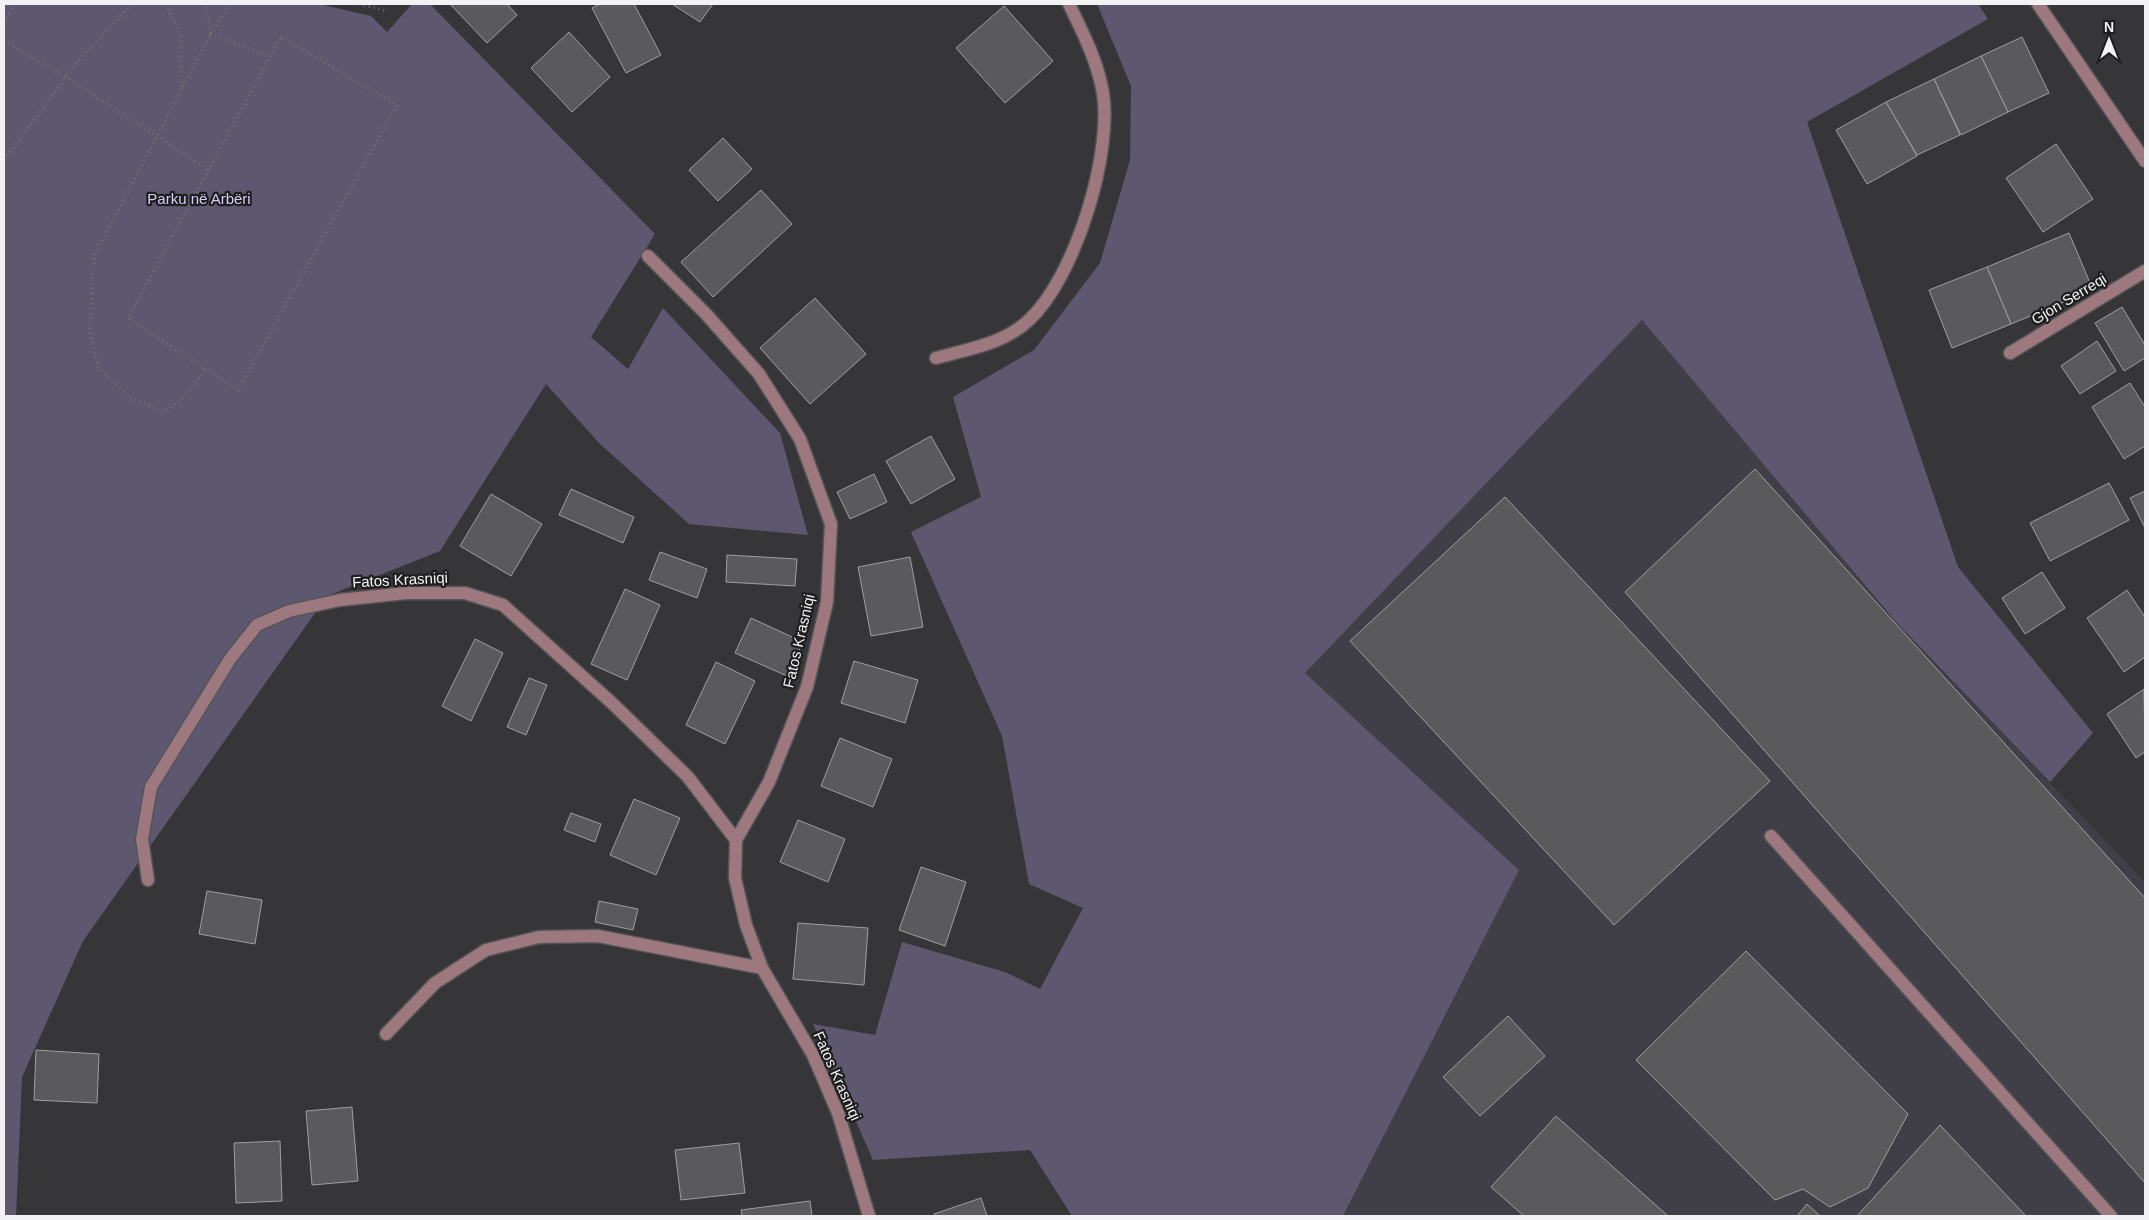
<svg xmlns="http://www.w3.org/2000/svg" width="2149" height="1220" font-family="Arial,sans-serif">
<rect width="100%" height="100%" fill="#363639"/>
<!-- built -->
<path fill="#403e47" d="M1642,320L1897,623L2145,882V1216H1343L1519,870L1302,671Z"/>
<!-- green -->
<g fill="#5d586f">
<path d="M4,4H319L371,16L387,32L412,4H430L655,234L591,337L628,369L663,308L780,433L808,535L689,524L599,443L546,384L440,551L327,596L83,941L22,1077L16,1216H4Z"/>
<path d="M1097,4H1978L1988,19L1807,122L1958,567L2093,733L2050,782L1897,623L1642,320L1305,673L1519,870L1343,1216H1072L1030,1150L873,1160L813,1024L875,1035L902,942L1005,972L1040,989L1083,908L1029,884L1002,736L911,532L981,497L953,397L1034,350L1100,263L1130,160L1131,86Z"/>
</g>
<!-- building -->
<g fill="#5a5a5d" stroke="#9f9fa3">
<path d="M450,4H507L517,15L487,43Z"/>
<path d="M600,4H634L661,55L626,73L592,8Z"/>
<path d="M672,4H713L700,22Z"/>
<path d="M1004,6L1053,61L1005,103L956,48Z"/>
<path d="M569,32L610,77L572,112L531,68Z"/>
<path d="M2022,37L2049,93L2008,112L1981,56Z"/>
<path d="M1981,56L2008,112L1961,135L1934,79Z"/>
<path d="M1934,79L1960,135L1917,155L1886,102Z"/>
<path d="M1886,102L1917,156L1867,184L1836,130Z"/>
<path d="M723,138L752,169L718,201L689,170Z"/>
<path d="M2056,144L2093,199L2043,232L2006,178Z"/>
<path d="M761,190L792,224L713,297L681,262Z"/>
<path d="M2069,233L2093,290L2011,324L1987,267Z"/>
<path d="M1987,267L2011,324L1952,348L1929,290Z"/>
<path d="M815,298L866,354L810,404L760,348Z"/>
<path d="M2122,307L2145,345V358L2124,371L2095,323Z"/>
<path d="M2097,341L2116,371L2080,394L2061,366Z"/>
<path d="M2130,383L2145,407V446L2124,459L2092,407Z"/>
<path d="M931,436L955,479L911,504L886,461Z"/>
<path d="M1755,469L2145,898V1183L1625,592Z"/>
<path d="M874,474L887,502L850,519L837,492Z"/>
<path d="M2109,483L2129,520L2050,561L2030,523Z"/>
<path d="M571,489L634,517L623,543L559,515Z"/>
<path d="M2145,491V528L2130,498Z"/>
<path d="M491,494L542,524L511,576L460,546Z"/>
<path d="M1505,497L1770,781L1614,925L1350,641Z"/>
<path d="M660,552L707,569L697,598L649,580Z"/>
<path d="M727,555L797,559L795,586L726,582Z"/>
<path d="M910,557L923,627L871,636L858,567Z"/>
<path d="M2042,572L2065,608L2025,634L2002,598Z"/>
<path d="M625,589L660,605L627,680L591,664Z"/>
<path d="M2127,590L2145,617V657L2124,672L2087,618Z"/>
<path d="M751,618L803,642L787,676L735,653Z"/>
<path d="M475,639L503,653L471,721L442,706Z"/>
<path d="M854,661L918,680L905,723L841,703Z"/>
<path d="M716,662L755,681L725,744L686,725Z"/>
<path d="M529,678L547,685L526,735L507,727Z"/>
<path d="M2144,689L2145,752L2136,758L2107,714Z"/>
<path d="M840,738L892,759L873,807L821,786Z"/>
<path d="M634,799L680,818L656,875L610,855Z"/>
<path d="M571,813L601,824L595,842L564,830Z"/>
<path d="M798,820L845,839L828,882L780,862Z"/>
<path d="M921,867L966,882L945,946L899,930Z"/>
<path d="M207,891L262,900L255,944L199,934Z"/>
<path d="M599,901L638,909L633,930L595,922Z"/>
<path d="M798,923L868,928L864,985L793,979Z"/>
<path d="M1746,951L1908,1114L1868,1188L1830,1207L1803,1189L1775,1200L1636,1060Z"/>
<path d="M1508,1016L1545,1056L1480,1116L1443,1077Z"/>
<path d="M36,1050L99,1054L97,1103L34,1100Z"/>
<path d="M352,1107L358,1181L312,1185L306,1111Z"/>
<path d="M1556,1116L1668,1216H1524L1491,1187Z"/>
<path d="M1940,1125L2026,1216H1857Z"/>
<path d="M280,1141L282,1201L236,1203L234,1143Z"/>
<path d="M739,1143L745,1193L681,1200L675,1150Z"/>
<path d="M981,1198L987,1216H935L934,1214Z"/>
<path d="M810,1201L812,1216H742L741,1210Z"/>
<path d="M1807,1204L1820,1216H1797Z"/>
</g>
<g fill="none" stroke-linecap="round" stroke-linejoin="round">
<defs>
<g id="minor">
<path d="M2038,4L2145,161"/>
<path d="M648,256L706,314L759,374L800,439L831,524L827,602L807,687L769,782L736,840"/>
<path d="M2010,353L2145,271"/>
<path d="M936,358C968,349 1004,344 1029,320C1075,278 1115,149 1102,88C1096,58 1082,31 1069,4"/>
<path d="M1771,836L2111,1216"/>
<path d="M148,880L142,839L151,787L230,659L257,625L289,611L340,600L406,593H465L503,605L612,703L688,777L736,840L735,878L746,925L762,968L813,1055L838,1113L869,1216"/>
<path d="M386,1034L435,983L486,950L539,937L598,936L762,968"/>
</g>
</defs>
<!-- minor casing -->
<use href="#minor" stroke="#545457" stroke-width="15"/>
<!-- path -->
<g stroke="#727274" stroke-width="3" stroke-dasharray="1 4" stroke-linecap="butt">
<path d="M166,4L181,37V90"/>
<path d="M230,4L211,34L271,57"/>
<path d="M359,4L387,11"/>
<path d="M4,22L15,4"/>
<path d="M281,37L397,105L238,390L128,318Z"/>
<path d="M4,41L66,77L209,170"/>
<path d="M4,160L79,60L132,4"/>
<path d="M205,370L185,396L166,412L132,399L98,368L90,329L94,256L211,34L206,4"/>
</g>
<!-- minor -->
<use href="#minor" stroke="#9d787f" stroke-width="12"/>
</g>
<g text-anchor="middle" stroke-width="4.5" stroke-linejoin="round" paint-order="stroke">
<!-- park labels -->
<g font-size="15" fill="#d6ccf8" stroke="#1e1e1f">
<text x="199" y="204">Parku në Arbëri</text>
</g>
<!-- street labels -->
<g font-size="15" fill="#f2f2f4" stroke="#1e1e1f">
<text transform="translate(2069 299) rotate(-31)" y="5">Gjon Serreqi</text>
<text transform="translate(400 580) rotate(-3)" y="5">Fatos Krasniqi</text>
<text transform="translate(799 641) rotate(-77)" y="5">Fatos Krasniqi</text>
<text transform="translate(837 1076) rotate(66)" y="5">Fatos Krasniqi</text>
</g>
</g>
<!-- border -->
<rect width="2149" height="1220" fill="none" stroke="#f2f2f4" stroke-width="10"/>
<!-- north arrow -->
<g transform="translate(2109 40)" stroke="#1e1e1f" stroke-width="4" paint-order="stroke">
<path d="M0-4L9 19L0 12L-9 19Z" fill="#f2f2f4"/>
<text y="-8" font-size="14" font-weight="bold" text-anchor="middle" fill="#f2f2f4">N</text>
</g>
</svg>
